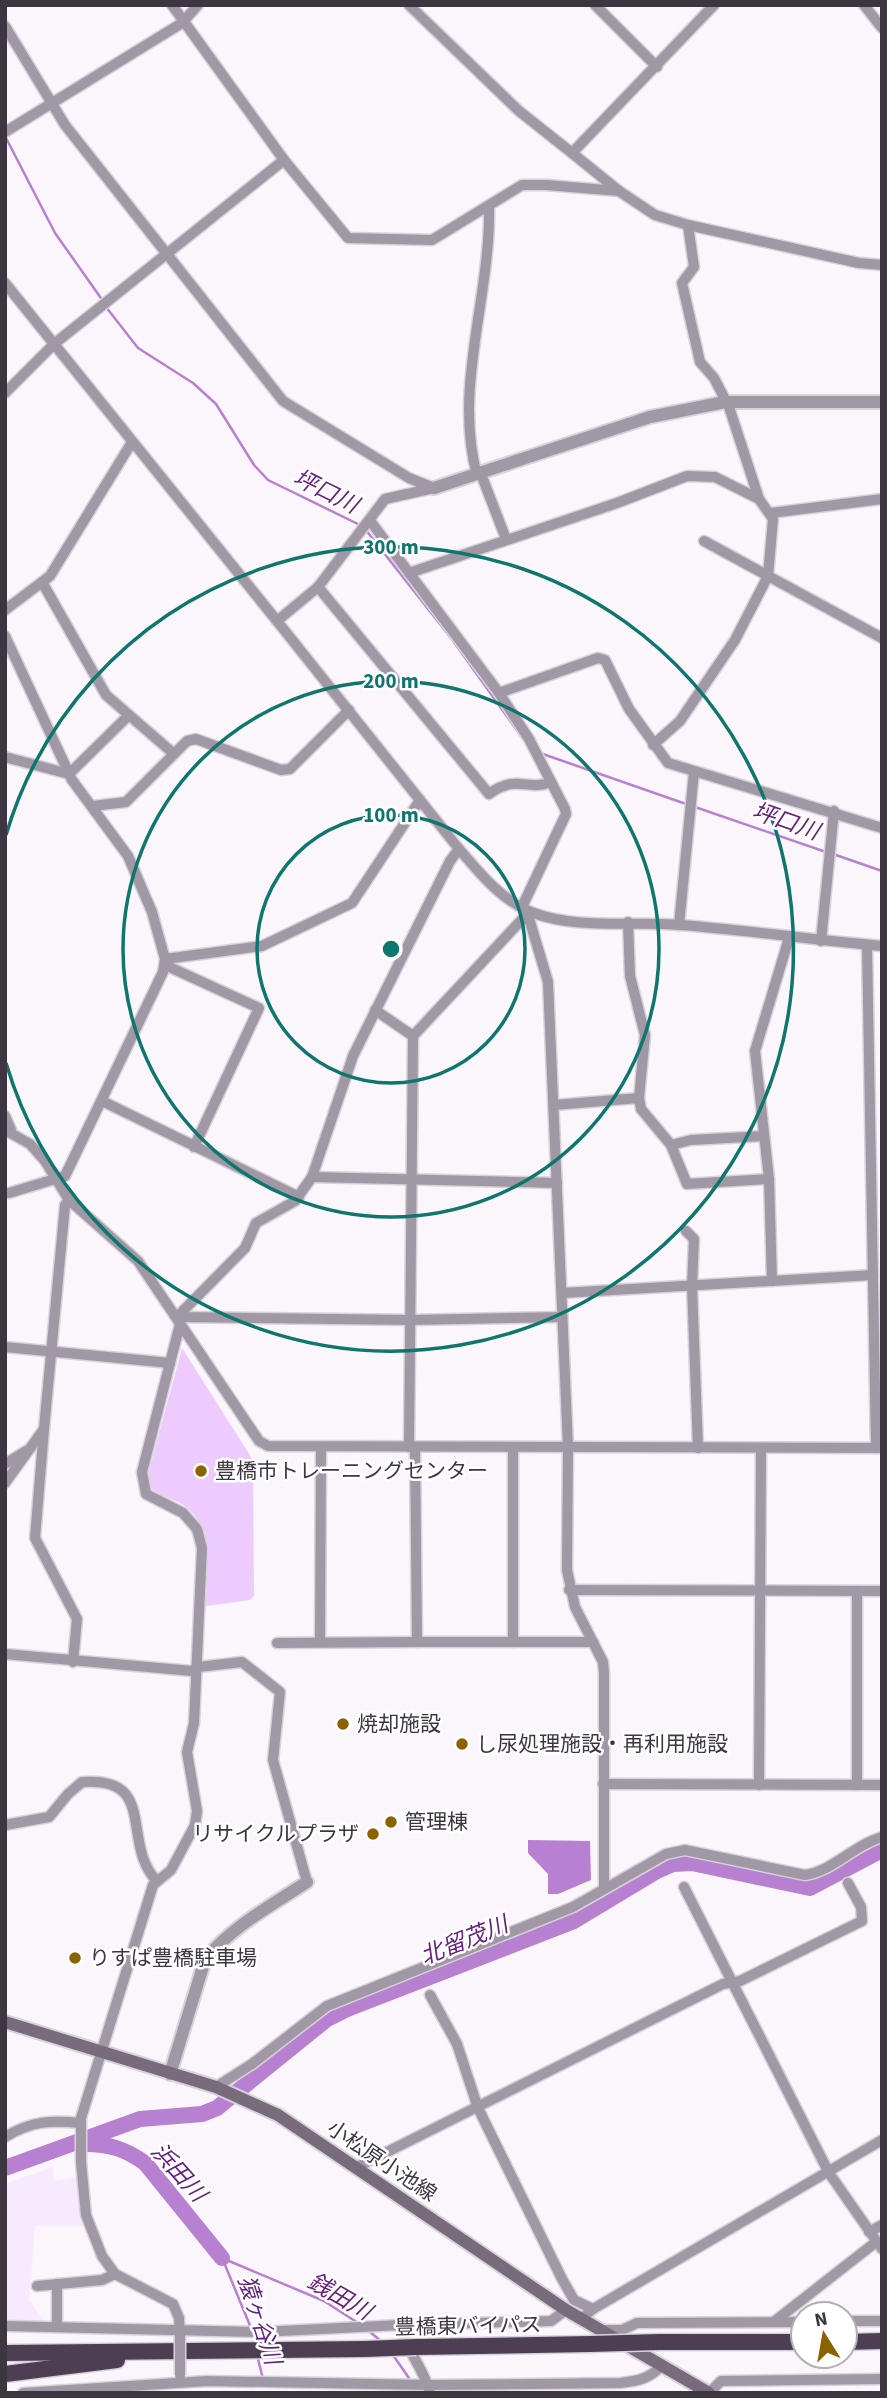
<svg xmlns="http://www.w3.org/2000/svg" width="887" height="2398" font-family="'Source Sans 3','Noto Sans JP',sans-serif">
<rect width="100%" height="100%" fill="#faf6fc"/>
<!-- built -->
<path fill="#f7e9fe" d="M53,2167L54,2181L77,2177L80,2213L85,2226H35L29,2300L46,2324L5,2323V2184Z"/>
<!-- green -->
<path fill="#eecbfe" d="M182,1348L253,1460L254,1596L250,1600L206,1606C206,1570 216,1521 178,1502C166,1496 153,1494 146,1482Z"/>
<!-- water -->
<path fill="#b880d0" d="M528,1840L590,1841L591,1880L558,1894H548V1874L528,1853Z"/>
<g fill="none" stroke-linecap="round" stroke-linejoin="round">
<!-- stream -->
<g stroke="#b880d0" stroke-width="2.5">
<path d="M5,136L55,233L103,301"/>
<path d="M106,307L138,348L193,383L216,404L254,465L268,480L360,525"/>
<path d="M365,529L451,638L531,750"/>
<path d="M540,753L686,804"/>
<path d="M695,807L826,852"/>
<path d="M833,854L882,871"/>
<path d="M222,2258L324,2301L358,2323"/>
<path d="M223,2260L251,2328"/>
<path d="M369,2331L382,2342"/>
<path d="M257,2355L263,2379"/>
<path d="M393,2355L411,2381"/>
</g>
<!-- river -->
<g stroke="#b880d0" stroke-width="16">
<path d="M85,2144C110,2144 125,2149 145,2163L222,2258"/>
<path d="M5,2168L140,2119L202,2114L217,2108L327,2019L347,2009L574,1921L657,1871L673,1864L692,1863L810,1888L882,1850"/>
</g>
<defs>
<g id="minor">
<path d="M172,5L284,160L348,238L432,240L522,185H546L619,191L655,215L688,225L859,263L882,265"/>
<path d="M409,5L519,111L572,153L714,5"/>
<path d="M595,5L657,67"/>
<path d="M864,5L882,28"/>
<path d="M5,26L65,125L283,401L409,478L434,488L385,499L318,587L277,621L459,849L450,861L353,1056L312,1177L295,1201L256,1223L245,1248L177,1317"/>
<path d="M5,132L182,23L198,5"/>
<path d="M572,153L619,191"/>
<path d="M5,283L277,621"/>
<path d="M5,393L54,344L284,160"/>
<path d="M481,474L506,539"/>
<path d="M477,475C453,388 491,296 489,207"/>
<path d="M771,513L882,499"/>
<path d="M371,522L499,693L529,739L565,809L566,814L522,907"/>
<path d="M704,541L882,638"/>
<path d="M409,573L617,503L687,476L715,477L759,499"/>
<path d="M42,582L106,695L174,754"/>
<path d="M318,587L489,794C518,773 527,792 551,782"/>
<path d="M5,610L50,576L132,442"/>
<path d="M5,636L72,780L128,856L152,912L165,959L163,972L65,1176L9,1193"/>
<path d="M499,693L598,658L605,660L629,709L668,763L882,828"/>
<path d="M653,745L680,721L735,640L768,576L773,519L759,499L729,407L714,378L700,362L682,283L694,267L688,225"/>
<path d="M5,757L69,774L128,716"/>
<path d="M93,806L126,802L187,741L196,739L281,770L290,769L349,710"/>
<path d="M459,849C480,873 501,900 531,912C577,930 632,921 680,925C747,930 814,940 882,946"/>
<path d="M528,915L548,982L568,1447L567,1570L575,1607L603,1662L604,1673V1889"/>
<path d="M679,925L694,772"/>
<path d="M821,941L834,811"/>
<path d="M867,945L876,1448"/>
<path d="M165,959L262,946L352,903L420,800"/>
<path d="M165,965L259,1008L194,1147"/>
<path d="M375,1010L413,1036"/>
<path d="M639,1098L641,1109L671,1145L687,1184L769,1179"/>
<path d="M102,1101L299,1197"/>
<path d="M554,1105L639,1098L645,1035L630,976L628,922"/>
<path d="M5,1116L11,1130"/>
<path d="M5,1130L30,1144L45,1161L69,1200L138,1261L259,1441L268,1446L882,1448"/>
<path d="M671,1145L691,1140L764,1136"/>
<path d="M312,1177L557,1183"/>
<path d="M686,1231L694,1239L692,1286L698,1448"/>
<path d="M772,1281L769,1179L755,1051L789,938"/>
<path d="M562,1293L873,1275"/>
<path d="M177,1317L411,1320L562,1317"/>
<path d="M5,1347L170,1363"/>
<path d="M44,1429L35,1538L77,1619L73,1662"/>
<path d="M409,1447L413,1036L529,912"/>
<path d="M415,1447L417,1642H593"/>
<path d="M5,1464L26,1451"/>
<path d="M5,1483L44,1429L65,1205L69,1200"/>
<path d="M569,1590L882,1591"/>
<path d="M320,1642L321,1447"/>
<path d="M513,1642V1447"/>
<path d="M277,1643L417,1642"/>
<path d="M5,1654L192,1671L198,1667L242,1662L280,1692L273,1760L307,1882"/>
<path d="M603,1784L882,1785"/>
<path d="M759,1785L761,1449"/>
<path d="M857,1785V1591"/>
<path d="M5,1825L49,1817L68,1794L82,1782C159,1776 120,1844 157,1881"/>
<path d="M684,1887L829,2173L882,2249"/>
<path d="M430,1995L457,2044L478,2108L562,2279L574,2300L593,2309"/>
<path d="M216,2087L252,2064L327,2006L573,1907L666,1854L685,1850L805,1875C833,1871 854,1845 882,1837"/>
<path d="M5,2137C31,2121 51,2120 80,2123"/>
<path d="M357,2167L723,1984L740,1981L862,1921L861,1907L848,1883"/>
<path d="M869,2232L882,2225"/>
<path d="M37,2286L102,2280L115,2274"/>
<path d="M581,2319L593,2309L882,2140"/>
<path d="M775,2321L876,2242"/>
<path d="M845,2321H882"/>
<path d="M401,2325C405,2349 424,2368 430,2393"/>
<path d="M5,2326L260,2332L401,2325L551,2321L566,2310"/>
<path d="M57,2327V2284"/>
<path d="M601,2330H622L637,2323L803,2322"/>
<path d="M180,2337L179,2318L173,2304L115,2274L102,2256L86,2215L81,2162V2118L153,1885L171,1870L195,1825L197,1811L187,1752L194,1723L202,1548L197,1529L183,1513L146,1494L142,1472L180,1324"/>
<path d="M23,2393L207,2381L428,2385L620,2383C637,2381 650,2379 662,2365"/>
<path d="M709,2393L721,2381L882,2379"/>
</g>
<g id="tertiary">
<path d="M434,488L650,417L725,402H882"/>
<path d="M170,2074L205,1960C231,1927 272,1905 307,1882"/>
</g>
<path id="secondary" d="M5,2022L216,2087L278,2115L566,2310L709,2393"/>
<g id="trunk">
<path d="M659,2342H803"/>
<path d="M845,2342L882,2341"/>
<path d="M416,2347L590,2344"/>
<path d="M5,2353L365,2349"/>
<path d="M5,2374L117,2360"/>
</g>
</defs>
<!-- minor casing -->
<use href="#minor" stroke="#d8d3da" stroke-width="13"/>
<!-- tertiary casing -->
<use href="#tertiary" stroke="#d8d3da" stroke-width="16"/>
<!-- secondary casing -->
<use href="#secondary" stroke="#d8d3da" stroke-width="16"/>
<!-- trunk casing -->
<use href="#trunk" stroke="#d8d3da" stroke-width="19"/>
<!-- minor -->
<use href="#minor" stroke="#a098a4" stroke-width="10"/>
<!-- tertiary -->
<use href="#tertiary" stroke="#a098a4" stroke-width="12"/>
<!-- secondary -->
<use href="#secondary" stroke="#776b7c" stroke-width="12"/>
<!-- trunk -->
<use href="#trunk" stroke="#4d3e54" stroke-width="16"/>
<defs>
<path id="minor-bridge" d="M180,2337V2375"/>
<g id="trunk-bridge">
<path d="M590,2344L659,2342"/>
<path d="M365,2349L416,2347"/>
</g>
</defs>
<!-- minor-bridge casing -->
<use href="#minor-bridge" stroke="#d8d3da" stroke-width="13" stroke-linecap="butt"/>
<!-- trunk-bridge casing -->
<use href="#trunk-bridge" stroke="#d8d3da" stroke-width="19" stroke-linecap="butt"/>
<!-- minor-bridge -->
<use href="#minor-bridge" stroke="#a098a4" stroke-width="10"/>
<!-- trunk-bridge -->
<use href="#trunk-bridge" stroke="#4d3e54" stroke-width="16"/>
</g>
<!-- distance rings -->
<g fill="none" stroke="#0f766e" stroke-width="3.5">
<circle cx="391" cy="949" r="134"/>
<circle cx="391" cy="949" r="268"/>
<path d="M6 835A402 402 0 1 1 6 1063"/>
</g>
<!-- markers -->
<g fill="#8a6403" stroke="#fff" stroke-width="2.5">
<circle cx="201" cy="1471" r="7"/>
<circle cx="343" cy="1724" r="7"/>
<circle cx="462" cy="1744" r="7"/>
<circle cx="391" cy="1822" r="7"/>
<circle cx="373" cy="1834" r="7"/>
<circle cx="75" cy="1958" r="7"/>
</g>
<g text-anchor="middle" stroke-width="5" stroke-linejoin="round" paint-order="stroke">
<!-- poi labels -->
<g font-size="21" fill="#3d3641" stroke="#fff" text-anchor="start">
<text x="215" y="1478">豊橋市トレーニングセンター</text>
<text x="357" y="1731">焼却施設</text>
<text x="476" y="1751">し尿処理施設・再利用施設</text>
<text x="405" y="1829">管理棟</text>
<text x="359" y="1841" text-anchor="end">リサイクルプラザ</text>
<text x="89" y="1965">りすぱ豊橋駐車場</text>
</g>
<!-- street labels -->
<g font-size="21" fill="#3d3641" stroke="#fff">
<text transform="translate(382 2161) rotate(34)" y="7">小松原小池線</text>
<text transform="translate(468 2326) rotate(-1)" y="7">豊橋東バイパス</text>
</g>
<!-- water labels -->
<g font-size="23" font-style="italic" fill="#672280" stroke="#fff">
<text transform="translate(326 491) rotate(26)" y="8">坪口川</text>
<text transform="translate(786 821) rotate(19)" y="8">坪口川</text>
<text transform="translate(464 1940) rotate(-22)" y="8">北留茂川</text>
<text transform="translate(179 2172) rotate(48)" y="8">浜田川</text>
<text transform="translate(340 2296) rotate(30)" y="8">銭田川</text>
<text transform="translate(260 2320) rotate(72)" y="8">猿ヶ谷川</text>
</g>
</g>
<circle cx="391" cy="949" r="10" fill="#0f766e" stroke="#fff" stroke-width="3.5"/>
<g font-size="21" text-anchor="middle" font-weight="bold" fill="#0f766e" stroke="#fff" stroke-width="5" stroke-linejoin="round" paint-order="stroke">
<text x="391" y="554">300 m</text>
<text x="391" y="688">200 m</text>
<text x="391" y="822">100 m</text>
</g>
<!-- border -->
<rect width="887" height="2398" fill="none" stroke="#3d3641" stroke-width="14"/>
<!-- north arrow -->
<g transform="translate(824 2335) rotate(349)"><circle r="33" fill="#ffffff" stroke="#b1afb3" stroke-width="2"/>
<path d="M0-5L12 26L0 18L-12 26Z" fill="#8a6403"/>
<text y="-10" font-size="19" font-weight="bold" text-anchor="middle" fill="#3d3641">N</text>
</g>
</svg>
